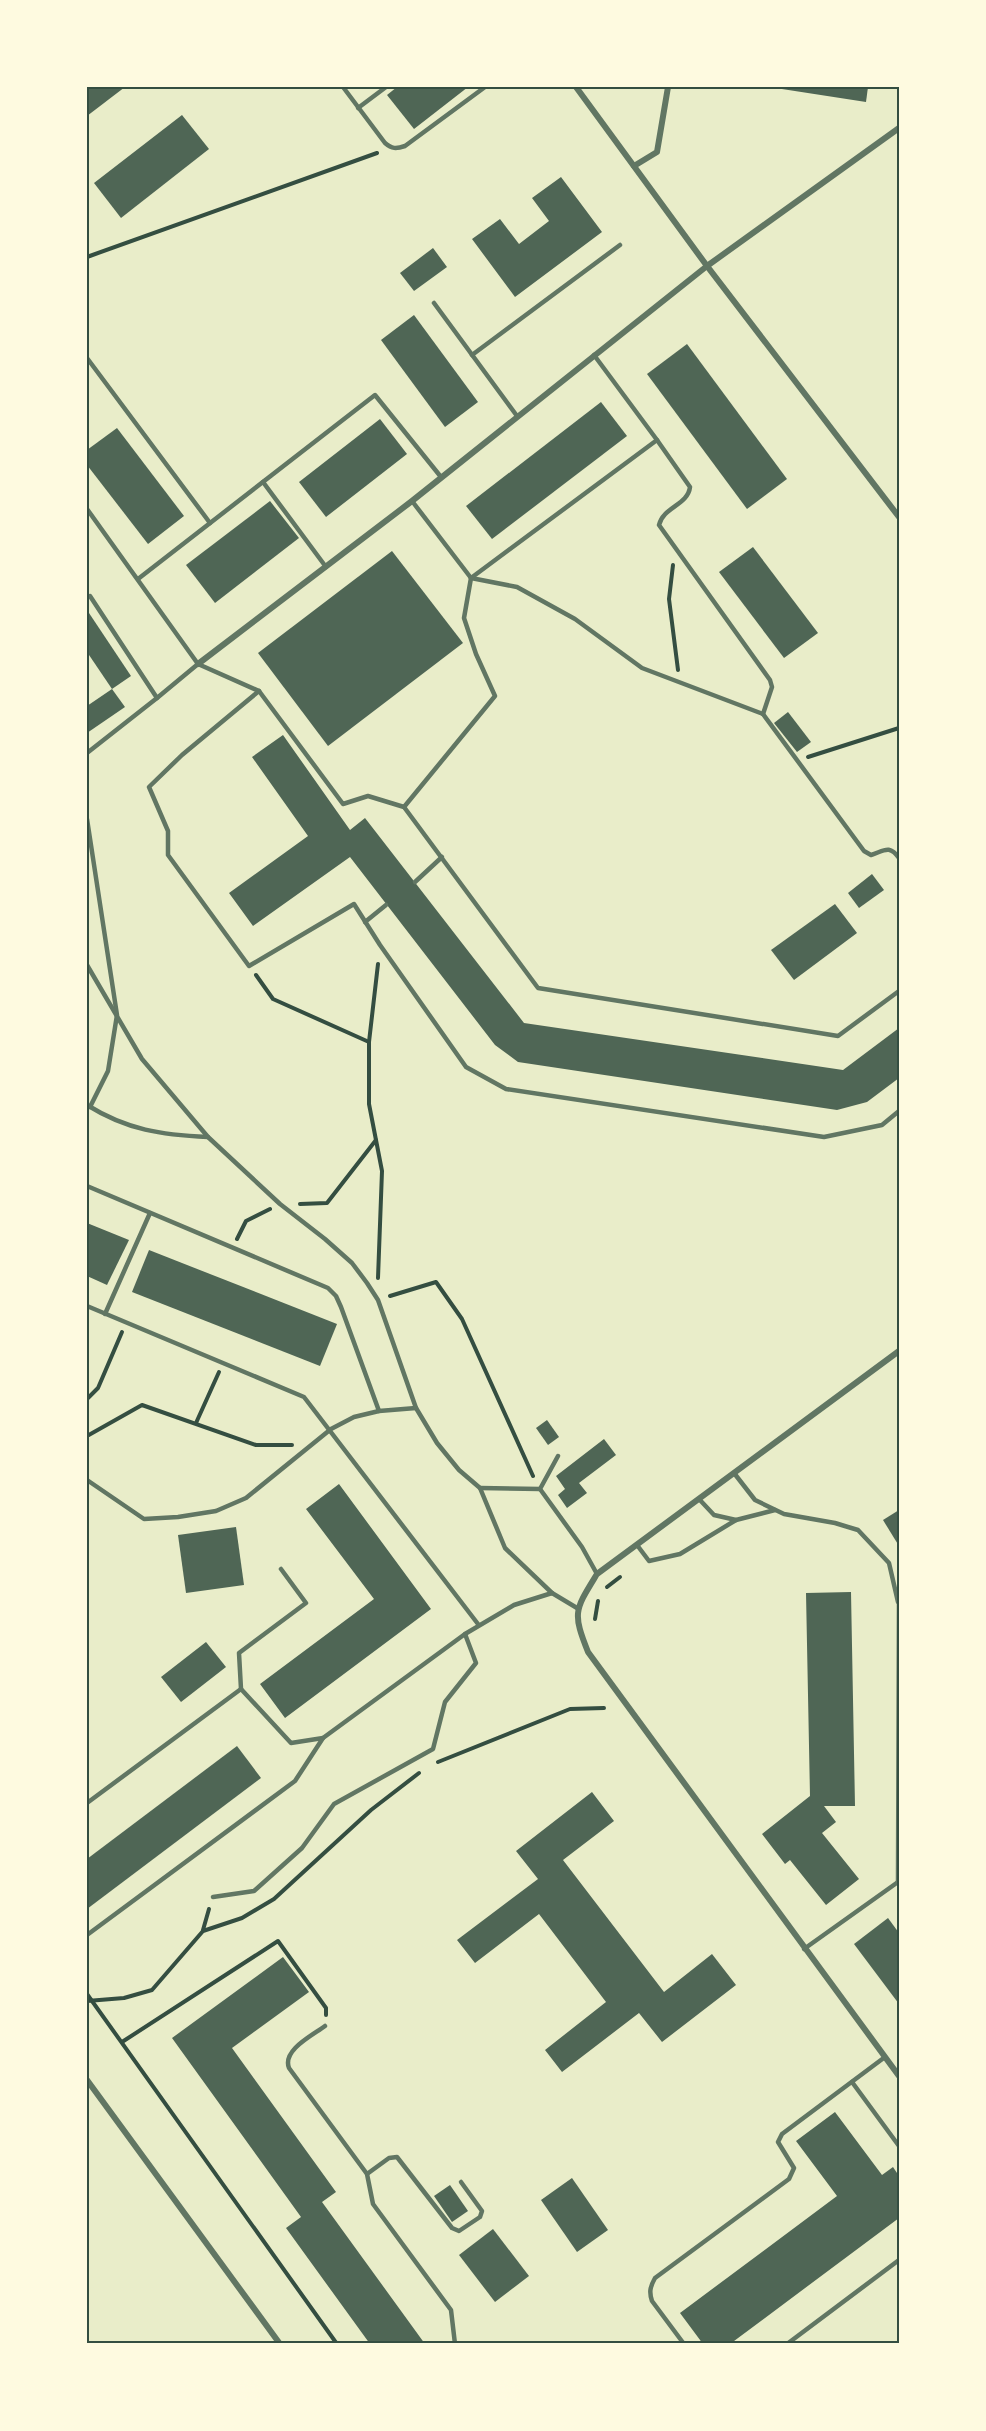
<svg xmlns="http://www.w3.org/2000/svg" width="986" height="2431" font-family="Commissioner,sans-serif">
<rect width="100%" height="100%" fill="#e9edc9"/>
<!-- building -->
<g fill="#4f6655">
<path d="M87,87H125L87,116Z"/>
<path d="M397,87H468L414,129L387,95Z"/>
<path d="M769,87H868L866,102Z"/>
<path d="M182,115L209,149L121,218L94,183Z"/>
<path d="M561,177L602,232L515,297L472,239L500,219L519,244L549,221L532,198Z"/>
<path d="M433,248L447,267L414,291L400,273Z"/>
<path d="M414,315L478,402L445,427L381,340Z"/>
<path d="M687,344L787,479L747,509L647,374Z"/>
<path d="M601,402L627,436L492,539L466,506Z"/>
<path d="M380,419L407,454L326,517L299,482Z"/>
<path d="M117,428L184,516L148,544L87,465V450Z"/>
<path d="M270,501L299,538L215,603L186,565Z"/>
<path d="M753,547L818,633L784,658L719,572Z"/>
<path d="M392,551L463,643L328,746L258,653Z"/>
<path d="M87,610L131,676L112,689L87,652Z"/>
<path d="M112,689L125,707L87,733V706Z"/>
<path d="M788,712L811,742L797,752L774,723Z"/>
<path d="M283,735L350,830L365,818L524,1023L843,1070L899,1028V1078L867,1102L837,1110L518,1062L495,1045L350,857L253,926L229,893L308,836L252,757Z"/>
<path d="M872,874L884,890L859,908L848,893Z"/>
<path d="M835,904L857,933L794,980L771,950Z"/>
<path d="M87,1223L129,1240L107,1285L87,1276Z"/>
<path d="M149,1250L337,1324L320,1366L132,1292Z"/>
<path d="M547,1420L559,1437L548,1445L536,1428Z"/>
<path d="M604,1439L616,1455L579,1483L587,1493L567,1508L558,1495L565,1489L556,1476Z"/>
<path d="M339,1484L431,1609L285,1718L260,1684L374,1599L306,1509Z"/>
<path d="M899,1510V1546L883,1520Z"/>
<path d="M236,1527L244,1585L186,1593L178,1535Z"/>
<path d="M851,1592L855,1806H824L836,1822L822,1833L859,1879L826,1905L790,1860L785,1864L762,1834L810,1796L806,1593Z"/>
<path d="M206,1642L226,1667L181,1702L161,1677Z"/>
<path d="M237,1746L261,1778L87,1909V1859Z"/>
<path d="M592,1792L614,1821L563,1860L664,1992L712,1954L736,1985L662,2042L639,2013L562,2072L545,2050L606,2002L539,1914L475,1963L457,1940L538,1879L516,1851Z"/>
<path d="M888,1918L899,1933V2004L854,1944Z"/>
<path d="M283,1957L309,1992L232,2048L336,2192L322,2202L425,2344H370L286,2228L301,2217L172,2038Z"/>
<path d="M835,2112L882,2175L893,2167L899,2176V2218L730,2344H703L680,2313L837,2196L796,2141Z"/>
<path d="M572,2178L608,2230L577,2252L541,2200Z"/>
<path d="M450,2185L468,2211L452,2222L434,2196Z"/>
<path d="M493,2229L529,2276L495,2302L459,2255Z"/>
</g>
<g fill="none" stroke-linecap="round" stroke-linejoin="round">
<!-- path -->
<g stroke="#344e41" stroke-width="4">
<path d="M87,257L377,153"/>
<path d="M673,565L669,599L678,670"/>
<path d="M808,757L899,728"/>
<path d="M378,964L369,1042V1104L382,1171L378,1278"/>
<path d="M256,975L273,999L369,1042"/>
<path d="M300,1204L327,1203L376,1140"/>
<path d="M237,1239L246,1221L270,1209"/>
<path d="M390,1296L436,1282L462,1319L533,1476"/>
<path d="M87,1399L98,1388L122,1332"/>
<path d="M196,1423L219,1372"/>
<path d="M87,1436L142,1405L256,1445H292"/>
<path d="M607,1587L620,1577"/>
<path d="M595,1619L598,1601"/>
<path d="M438,1762L570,1709L604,1708"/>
<path d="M203,1930L209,1909"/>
<path d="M87,1994L337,2344"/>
<path d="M87,2001L124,1998L152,1990L203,1931L242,1918L274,1899L371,1810L419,1773"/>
<path d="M122,2042L278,1941L326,2008V2015"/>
</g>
<!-- service -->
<g stroke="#617663" stroke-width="4.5">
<path d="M343,87L385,143C392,149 396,149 405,146L485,87"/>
<path d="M358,108L386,87"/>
<path d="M434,303L517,416"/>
<path d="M472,355L620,245"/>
<path d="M87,358L210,523"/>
<path d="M657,440L690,487C688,505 663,507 659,525L770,680L772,687L763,714"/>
<path d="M263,482L326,567"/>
<path d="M412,501L471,578L464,618L476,654L495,696L404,807L538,988L838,1036L899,991"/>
<path d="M87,509L198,664L259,691L343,804L368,796L404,807"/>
<path d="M471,578L517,587L575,619L642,668L763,714L864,851L871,855C884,851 889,844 899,858"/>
<path d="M471,578L657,440L594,355"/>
<path d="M138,579L375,395L441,477"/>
<path d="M90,596L157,698L198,664"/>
<path d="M259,691L182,755L149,787L168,831V855L249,966L354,904L380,945L466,1067L506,1089L824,1137L882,1125L899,1111"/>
<path d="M87,753L157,698"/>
<path d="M87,819L117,1015L108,1071L90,1107"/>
<path d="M415,882L442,857"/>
<path d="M365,922L386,905"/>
<path d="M87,965L142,1059L208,1137L280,1204L325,1239L352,1263L367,1283L378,1300L416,1408L437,1443L459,1470L480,1488L505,1548L552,1593"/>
<path d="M87,1105C127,1130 162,1135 208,1137"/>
<path d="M87,1186L328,1288L336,1296L341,1307L379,1411"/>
<path d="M87,1306L304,1397L478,1624"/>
<path d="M105,1314L150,1213"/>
<path d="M558,1456L540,1489L582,1547L597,1574"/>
<path d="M734,1473L755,1500L784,1514L835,1523L858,1530L889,1563L898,1602"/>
<path d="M87,1480L144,1519L178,1517L216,1511L246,1498L331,1429L354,1417L379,1411L416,1408"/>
<path d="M480,1488L540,1489"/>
<path d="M699,1499L714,1515L736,1520L775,1510"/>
<path d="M637,1545L649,1561L680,1554L736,1520"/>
<path d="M241,1689L239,1653L306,1603L281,1569"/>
<path d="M87,1803L241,1689L291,1743L323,1738"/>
<path d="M898,1882L899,1601"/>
<path d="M213,1897L254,1891L302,1848L334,1804L433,1749L445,1702L476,1663L465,1634"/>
<path d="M87,1935L295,1781L323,1738L465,1634L514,1605L552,1593L577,1608"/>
<path d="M804,1949L898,1882L899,1884"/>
<path d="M325,2026C313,2035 282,2050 289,2068L367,2174L373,2204L451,2310L455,2344"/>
<path d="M852,2082L899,2146"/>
<path d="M367,2174L389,2158L397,2157L452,2228L459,2231L480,2217L482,2211L461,2182"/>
<path d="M684,2344L652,2301C649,2292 650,2287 655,2278L789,2179L794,2168L778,2142L782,2134L885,2057"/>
<path d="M787,2344L899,2260"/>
</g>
<!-- minor -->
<g stroke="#617663" stroke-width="6">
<path d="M576,87L707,266L899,517"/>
<path d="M634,166L657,152L668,87"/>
<path d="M198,664L412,501L707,266L899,128"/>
<path d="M899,1351L597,1574C575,1610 572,1612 588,1652L899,2076"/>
<path d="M87,2080L280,2344"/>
</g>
</g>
<!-- border -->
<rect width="986" height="2431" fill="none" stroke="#fefae0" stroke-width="177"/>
<rect x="88" y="88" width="810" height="2254" fill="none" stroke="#344e41" stroke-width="2"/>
</svg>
